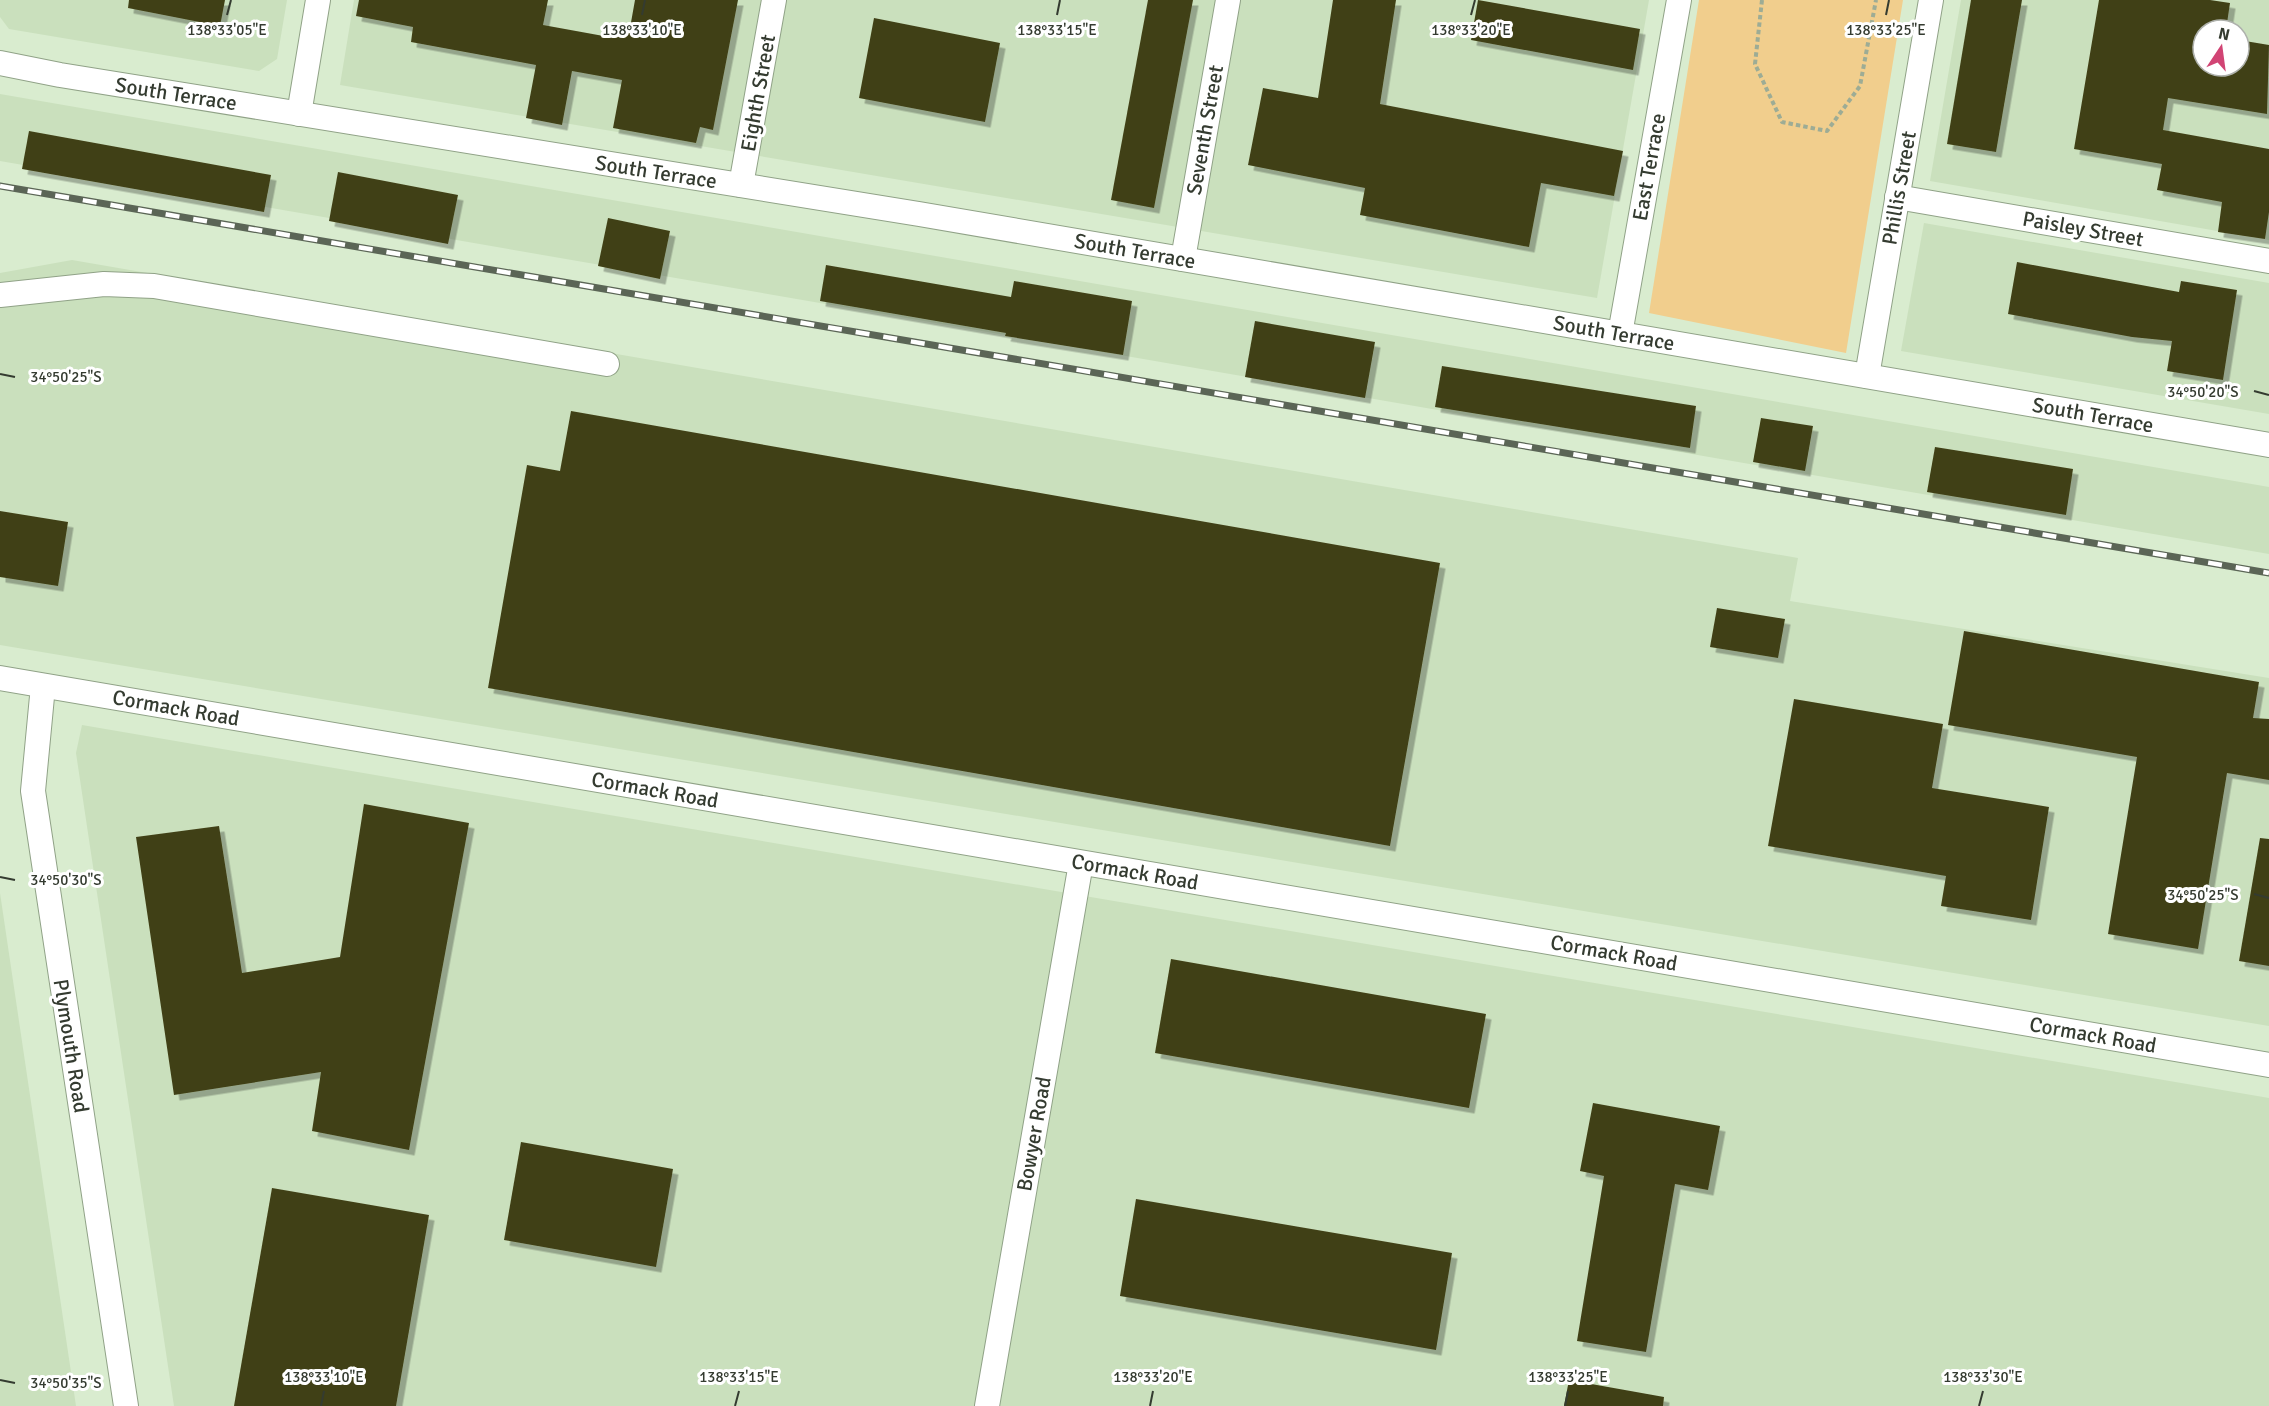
<svg xmlns="http://www.w3.org/2000/svg" width="2269" height="1406" font-family="Signika,sans-serif">
<defs>
<filter id="shadow"><feDropShadow dx="5.5" dy="5.5" stdDeviation="0" flood-color="#0004"/></filter>
</defs>
<rect width="100%" height="100%" fill="#d9eccf"/>
<!-- built -->
<g fill="#cae0bd" fill-rule="evenodd">
<path d="M0,0H287L277,59L259,71L9,29L0,17Z"/>
<path d="M354,0H1649L1597,298L340,85Z"/>
<path d="M1961,0H2269V240L1930,181ZM2203,30H2239V66H2203Z"/>
<path d="M0,94L2269,487V554L0,161Z"/>
<path d="M1924,223L2269,283V414L1901,351Z"/>
<path d="M72,260L1798,558L1790,601L2269,678V1026L0,645V273Z"/>
<path d="M82,725L2269,1098V1406H174L76,753Z"/>
<path d="M0,893L76,1406H0Z"/>
</g>
<!-- green -->
<path fill="#f1ce8d" d="M1699,0H1903L1846,353L1649,313Z"/>
<!-- building -->
<g fill="#414017" filter="url(#shadow)">
<path d="M129,0H225L220,26L128,8Z"/>
<path d="M359,0H548L543,25L609,37L611,24L630,28L635,0H738L713,130L700,127L696,143L613,128L622,80L572,71L562,125L526,118L536,65L411,42L413,27L356,16Z"/>
<path d="M1148,0H1193L1154,208L1111,200Z"/>
<path d="M1333,0H1396L1380,104L1623,151L1614,196L1541,183L1529,247L1360,215L1365,188L1248,165L1263,88L1318,98Z"/>
<path d="M1478,0L1640,29L1633,70L1471,40Z"/>
<path d="M1971,0H2022L1996,152L1947,144Z"/>
<path d="M2099,0H2210L2230,3L2226,30H2203V66H2239V40L2269,45L2267,114L2168,98L2163,130L2269,149V212L2265,239L2218,232L2222,202L2157,190L2162,164L2074,149Z"/>
<path d="M874,18L1000,43L985,122L859,98Z"/>
<path d="M29,131L271,175L264,212L22,169Z"/>
<path d="M338,172L458,195L448,244L329,221Z"/>
<path d="M608,218L670,231L660,279L598,266Z"/>
<path d="M2017,262L2179,292L2181,281L2237,290L2223,380L2167,371L2172,341L2132,337L2008,314Z"/>
<path d="M826,265L1011,297L1014,281L1132,301L1123,355L1005,336L1006,333L820,301Z"/>
<path d="M1255,321L1375,342L1365,398L1245,377Z"/>
<path d="M1442,366L1696,406L1690,448L1435,407Z"/>
<path d="M571,411L1440,563L1390,846L488,688L527,465L560,471Z"/>
<path d="M1761,418L1813,426L1805,471L1753,462Z"/>
<path d="M1935,447L2073,469L2066,515L1927,492Z"/>
<path d="M0,511L68,522L58,586L0,577Z"/>
<path d="M1717,608L1785,619L1778,658L1710,647Z"/>
<path d="M1964,631L2259,682L2253,718L2269,719V780L2227,773L2198,949L2108,934L2137,757L1948,725Z"/>
<path d="M1794,699L1943,724L1932,788L2049,807L2031,920L1941,906L1946,876L1768,846Z"/>
<path d="M364,804L469,823L409,1150L312,1131L321,1072L174,1095L136,837L219,826L242,973L340,957Z"/>
<path d="M2260,838L2269,839V966L2239,961Z"/>
<path d="M1171,959L1486,1014L1469,1108L1155,1053Z"/>
<path d="M1593,1103L1720,1126L1708,1190L1675,1184L1646,1352L1577,1341L1604,1176L1580,1171Z"/>
<path d="M521,1142L673,1169L656,1267L504,1240Z"/>
<path d="M272,1188L429,1215L396,1406H234Z"/>
<path d="M1136,1199L1452,1253L1436,1350L1120,1296Z"/>
<path d="M1569,1380L1664,1397L1663,1406H1564Z"/>
</g>
<g fill="none" stroke-linecap="round" stroke-linejoin="round">
<defs>
<g id="minor">
<path d="M0,63L60,75L919,214L2269,445"/>
<path d="M299,114L318,0"/>
<path d="M741,185L774,0"/>
<path d="M1897,197L2269,261"/>
<path d="M1183,259L1228,0"/>
<path d="M0,295L104,284L154,286L607,364"/>
<path d="M1620,334L1679,0"/>
<path d="M1867,376L1931,0"/>
<path d="M0,678L2269,1065"/>
<path d="M43,686L33,791L126,1406"/>
<path d="M987,1406L1081,863"/>
</g>
</defs>
<!-- minor casing -->
<use href="#minor" stroke="#90a287" stroke-width="26"/>
<!-- path -->
<path stroke="#9dac95" stroke-width="4" stroke-dasharray="4.5 3" stroke-linecap="butt" d="M1762,0L1755,64L1782,122L1827,131L1860,86L1876,0"/>
<!-- minor -->
<use href="#minor" stroke="#fff" stroke-width="24"/>
<defs>
<path id="rail" d="M0,186L2269,573"/>
</defs>
<!-- rail casing -->
<use href="#rail" stroke="#5b6556" stroke-width="7"/>
<!-- rail -->
<use href="#rail" stroke="#fff" stroke-width="4.5" stroke-dasharray="14" stroke-linecap="butt"/>
</g>
<!-- ticks -->
<path fill="none" stroke="#343b30" stroke-width="2" d="M227,15L231,0M642,15L645,0M1057,15L1060,0M1471,15L1475,0M1886,15L1889,0M0,374L15,377M2254,391L2269,395M0,877L15,880M2254,894L2269,898M0,1380L15,1383M321,1406L324,1391M735,1406L739,1391M1150,1406L1153,1391M1565,1406L1568,1391M1979,1406L1983,1391"/>
<g text-anchor="middle" stroke-width="6" stroke-linejoin="round" paint-order="stroke">
<!-- street labels -->
<g font-size="21" fill="#343b30" stroke="#fff">
<text transform="translate(758 93) rotate(-80)" y="7">Eighth Street</text>
<text transform="translate(176 94) rotate(9)" y="7">South Terrace</text>
<text transform="translate(1205 130) rotate(-80)" y="7">Seventh Street</text>
<text transform="translate(1649 167) rotate(-80)" y="7">East Terrace</text>
<text transform="translate(656 172) rotate(9)" y="7">South Terrace</text>
<text transform="translate(1899 188) rotate(-80)" y="7">Phillis Street</text>
<text transform="translate(2083 229) rotate(10)" y="7">Paisley Street</text>
<text transform="translate(1135 251) rotate(10)" y="7">South Terrace</text>
<text transform="translate(1614 333) rotate(10)" y="7">South Terrace</text>
<text transform="translate(2093 415) rotate(10)" y="7">South Terrace</text>
<text transform="translate(176 708) rotate(10)" y="7">Cormack Road</text>
<text transform="translate(655 790) rotate(10)" y="7">Cormack Road</text>
<text transform="translate(1135 872) rotate(10)" y="7">Cormack Road</text>
<text transform="translate(1614 953) rotate(10)" y="7">Cormack Road</text>
<text transform="translate(2093 1035) rotate(10)" y="7">Cormack Road</text>
<text transform="translate(71 1046) rotate(81)" y="7">Plymouth Road</text>
<text transform="translate(1034 1134) rotate(-80)" y="7">Bowyer Road</text>
</g>
</g>
<g font-size="15" text-anchor="middle" fill="#343b30" stroke="#fff" stroke-width="6" stroke-linejoin="round" paint-order="stroke">
<text x="227" y="35">138°33'05"E</text>
<text x="642" y="35">138°33'10"E</text>
<text x="1057" y="35">138°33'15"E</text>
<text x="1471" y="35">138°33'20"E</text>
<text x="1886" y="35">138°33'25"E</text>
<text x="66" y="382">34°50'25"S</text>
<text x="2203" y="397">34°50'20"S</text>
<text x="66" y="885">34°50'30"S</text>
<text x="2203" y="900">34°50'25"S</text>
<text x="324" y="1382">138°33'10"E</text>
<text x="739" y="1382">138°33'15"E</text>
<text x="1153" y="1382">138°33'20"E</text>
<text x="1568" y="1382">138°33'25"E</text>
<text x="1983" y="1382">138°33'30"E</text>
<text x="66" y="1388">34°50'35"S</text>
</g>
<!-- north arrow -->
<g transform="translate(2221 48) rotate(13)"><circle r="28" fill="#ffffff" stroke="#aeb1ac" stroke-width="1.5"/>
<path d="M0-4.5L10 22L0 15L-10 22Z" fill="#d14474"/>
<text y="-9" font-size="16" font-weight="bold" text-anchor="middle" fill="#343b30">N</text>
</g>
</svg>
